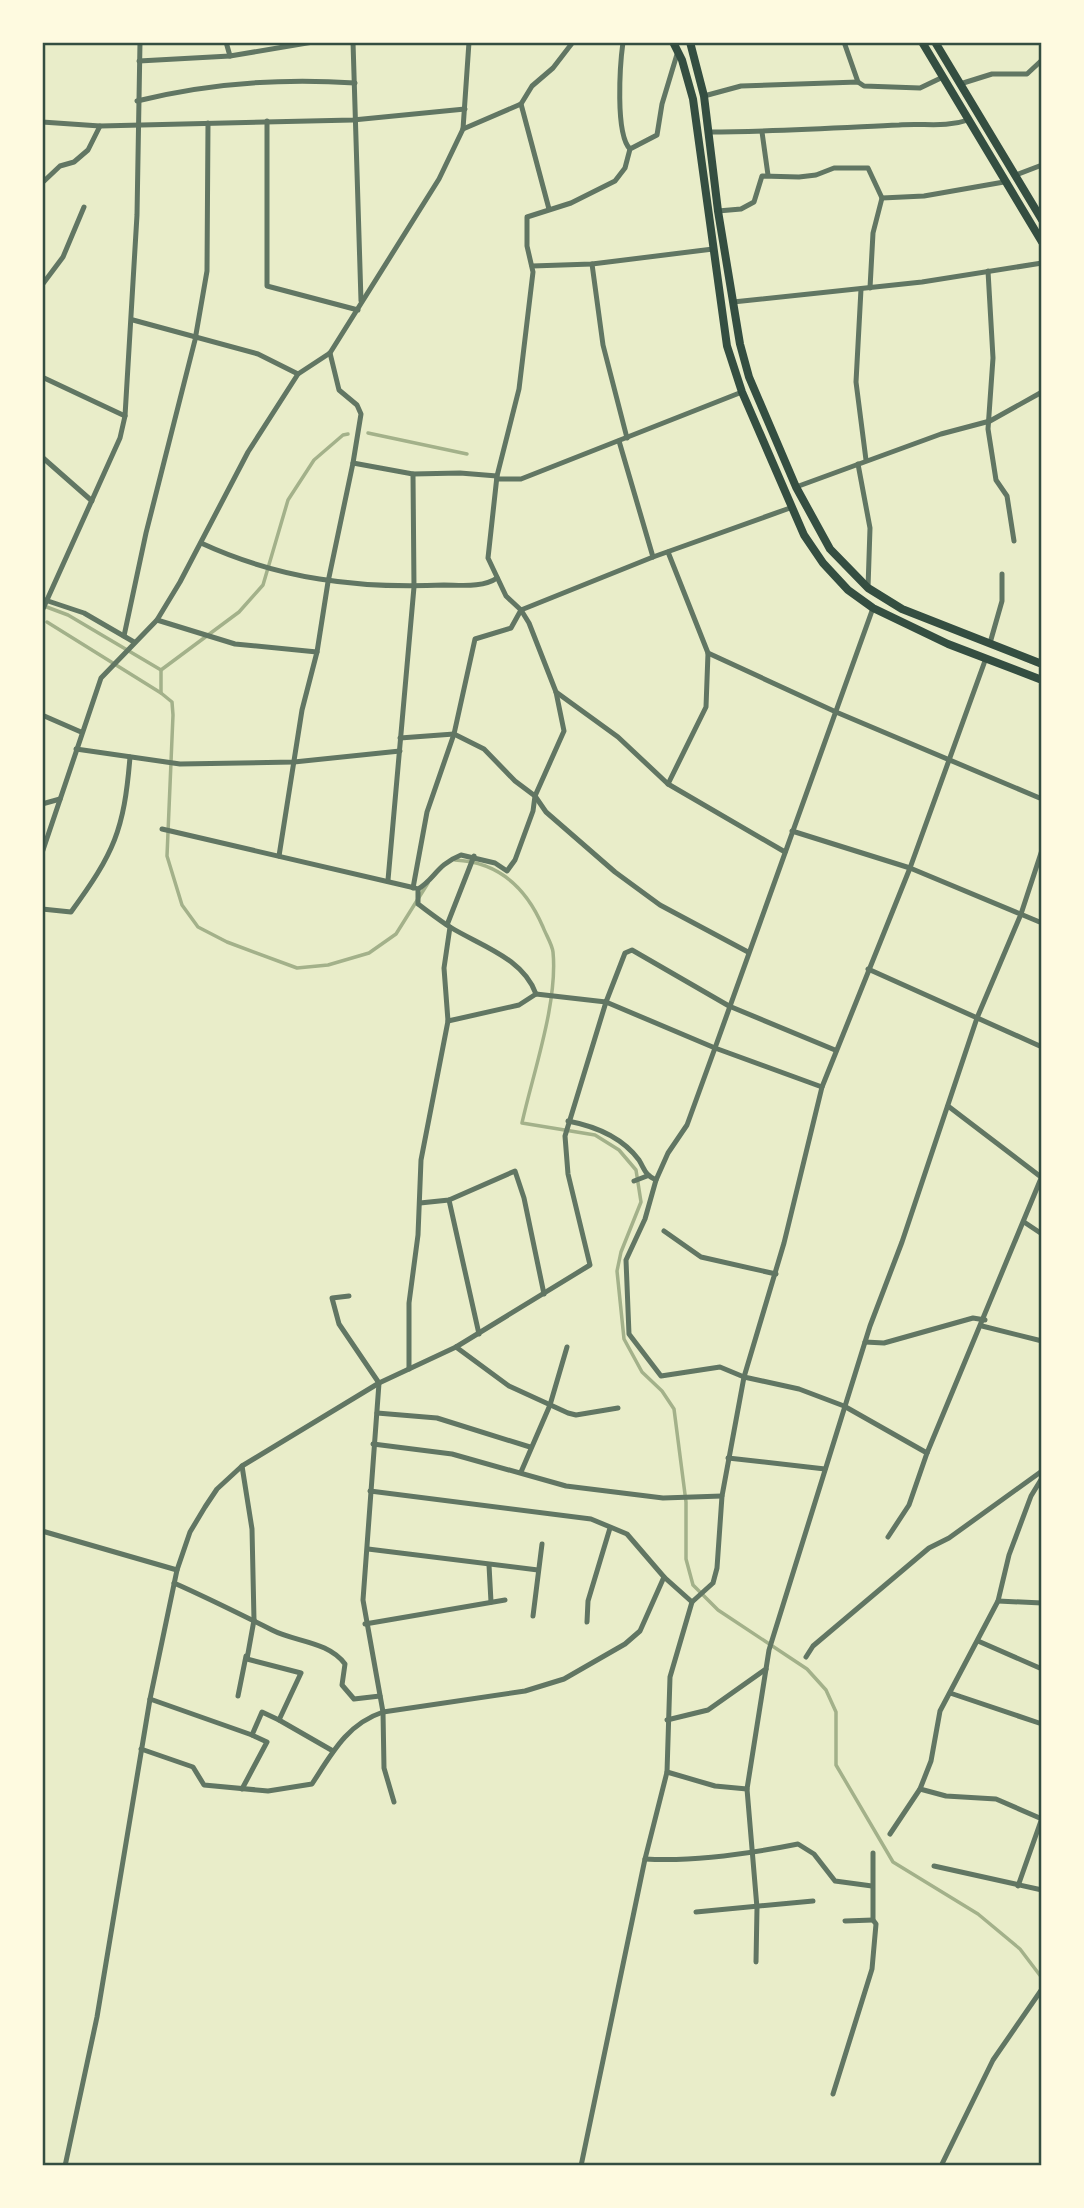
<svg xmlns="http://www.w3.org/2000/svg" width="1084" height="2208" font-family="'Exo 2',sans-serif">
<rect width="100%" height="100%" fill="#e9edc9"/>
<g fill="none" stroke-linecap="round" stroke-linejoin="round">
<!-- stream -->
<g stroke="#a3b18a" stroke-width="3.5">
<path d="M368,433L467,454"/>
<path d="M44,606L68,615L161,670V693L172,702L173,715L167,856L182,905L198,927L227,942L297,968L328,965L369,953L396,934L428,883"/>
<path d="M47,622L161,693"/>
<path d="M161,670L239,612L263,585L288,500L314,460L343,435L348,434"/>
<path d="M455,860C499,862 526,887 543,927C546,935 552,944 553,952C558,1003 533,1073 522,1123L595,1135L619,1150L636,1170L641,1202L621,1252L617,1271L624,1339L642,1372L662,1391L674,1409L686,1502V1559L693,1585L718,1610L807,1669L826,1690L836,1712V1765L893,1862L978,1914L1020,1949L1042,1978"/>
</g>
<!-- minor -->
<g stroke="#617663" stroke-width="5">
<path d="M226,42L230,56"/>
<path d="M353,42L361,301"/>
<path d="M623,42C620,64 615,134 630,149"/>
<path d="M844,42L858,82"/>
<path d="M139,61L230,56L313,42"/>
<path d="M960,84L992,74H1027L1042,60"/>
<path d="M704,96L741,86L858,82L864,86L920,88L943,77"/>
<path d="M137,101C209,83 281,78 355,83"/>
<path d="M521,104L549,209"/>
<path d="M267,121V286L358,310"/>
<path d="M42,122L100,126L353,120L465,109"/>
<path d="M463,129L521,104L532,86L553,68L573,42"/>
<path d="M709,132C773,132 836,128 899,125C924,123 945,128 968,120"/>
<path d="M762,132L768,175"/>
<path d="M1016,175L1042,165"/>
<path d="M42,183L60,166L74,162L88,150L100,126"/>
<path d="M718,211L741,209L754,202L762,176L799,177L816,175L834,168H868L882,198L924,196L1004,182"/>
<path d="M592,264L603,345L627,438"/>
<path d="M532,266L592,264L713,249"/>
<path d="M988,271L993,358L988,429L996,480L1007,496L1014,541"/>
<path d="M42,285L63,257L84,207"/>
<path d="M870,288L873,233L882,198"/>
<path d="M861,289L856,382L866,460"/>
<path d="M733,302L922,282L1042,263"/>
<path d="M133,320L258,354L298,374"/>
<path d="M330,353L339,390L357,405L361,414L353,463"/>
<path d="M42,377L125,416"/>
<path d="M619,441L653,557"/>
<path d="M42,457L92,501"/>
<path d="M858,464L870,528L868,588"/>
<path d="M497,479H521L742,392"/>
<path d="M796,487L941,434L990,421L1042,392"/>
<path d="M201,543C279,579 358,589 444,585C460,585 483,588 497,578"/>
<path d="M668,552L708,653L706,707L668,784"/>
<path d="M42,599L84,613L134,642"/>
<path d="M42,611L120,438L125,416L137,215L140,42"/>
<path d="M157,620L235,644L317,652"/>
<path d="M124,636L146,533L195,340L207,271L208,123"/>
<path d="M990,643L1002,601V574"/>
<path d="M708,653L836,712L1042,799"/>
<path d="M556,692L618,737L668,784L785,852"/>
<path d="M42,715L81,732"/>
<path d="M400,738L454,734L484,749L515,781L535,796L546,812L615,872L660,905L748,952"/>
<path d="M76,749L180,764L294,762L400,751"/>
<path d="M42,804L60,799"/>
<path d="M162,829L415,888"/>
<path d="M792,831L910,868L1042,923"/>
<path d="M42,853L101,678L157,620L180,582L248,452L298,374L330,353L439,179L463,129L469,42"/>
<path d="M279,856L302,710L317,652L328,582L353,463L413,474L460,473L497,476"/>
<path d="M388,880L414,587L413,474"/>
<path d="M413,888L427,812L454,734L475,639L511,628L521,610L653,557L790,508"/>
<path d="M418,889C435,879 436,865 461,855L495,863L507,871L515,860L533,811L535,796L564,731L556,692L529,623L521,610L506,596L488,558L497,476L519,389L533,272L527,246V217L571,203L615,181L625,168L630,149L657,135L662,104L678,51"/>
<path d="M418,889V904C429,912 439,920 450,927C481,946 523,958 536,994"/>
<path d="M42,909L71,912C114,853 124,831 130,757"/>
<path d="M447,925L474,856"/>
<path d="M868,969L1042,1047"/>
<path d="M448,1021L519,1005L536,994L606,1002L625,953L632,950L729,1006L835,1050"/>
<path d="M822,1087L715,1048L687,1125L668,1153L656,1180L645,1219L626,1260L629,1334L661,1376L720,1367L744,1377L799,1389L844,1406L927,1453"/>
<path d="M948,1106L1041,1177"/>
<path d="M568,1121C594,1126 622,1137 639,1160C645,1170 645,1175 656,1180"/>
<path d="M634,1181L647,1176"/>
<path d="M449,1200L479,1334"/>
<path d="M420,1203L449,1200L515,1171L524,1198L544,1294"/>
<path d="M1024,1222L1042,1234"/>
<path d="M664,1231L701,1257L776,1274"/>
<path d="M349,1296L332,1298L339,1324L379,1383L363,1600L383,1712L384,1768L394,1802"/>
<path d="M982,1326L1042,1341"/>
<path d="M865,1342L884,1343L973,1318L985,1320"/>
<path d="M456,1347L509,1386L568,1413L576,1415L618,1408"/>
<path d="M409,1369V1303L418,1235L421,1160L448,1021L444,968L450,927"/>
<path d="M377,1413L437,1418L530,1447"/>
<path d="M373,1444L452,1454L566,1486L663,1498L722,1496"/>
<path d="M728,1458L825,1469"/>
<path d="M242,1466L252,1529L254,1620"/>
<path d="M521,1472L550,1405L567,1347"/>
<path d="M370,1491L591,1519L627,1534L664,1577L692,1602L670,1677L667,1772L645,1859L581,2166"/>
<path d="M42,1531L177,1570"/>
<path d="M888,1537L909,1505L927,1453L1042,1176"/>
<path d="M368,1549L538,1570"/>
<path d="M489,1565L491,1602"/>
<path d="M174,1583C208,1598 240,1614 272,1630C295,1642 328,1641 345,1664L342,1685L354,1699L380,1696"/>
<path d="M998,1601L1042,1603"/>
<path d="M692,1602L713,1583L717,1568L722,1496L744,1377L784,1243L822,1087L910,868L986,658"/>
<path d="M533,1616L542,1544"/>
<path d="M587,1622L588,1601L610,1528"/>
<path d="M365,1624L505,1600"/>
<path d="M978,1641L1042,1669"/>
<path d="M806,1657L813,1646L929,1548L949,1538L1042,1471"/>
<path d="M950,1693L1042,1724"/>
<path d="M238,1696L246,1656"/>
<path d="M150,1699L252,1735"/>
<path d="M279,1720L333,1751"/>
<path d="M667,1720L708,1710L766,1669"/>
<path d="M141,1749L193,1767L204,1785L268,1791L312,1784C332,1753 347,1724 383,1712L525,1691L564,1679L625,1644L640,1631L664,1577"/>
<path d="M667,1772L715,1786L747,1789"/>
<path d="M242,1789L267,1742L252,1735L262,1712L279,1720L301,1673L247,1659L254,1620"/>
<path d="M920,1789L946,1796L996,1799L1042,1819"/>
<path d="M890,1834L920,1789L931,1761L940,1711L998,1601L1009,1555L1031,1496L1042,1478"/>
<path d="M645,1859C695,1862 748,1854 798,1844L814,1854L835,1881L872,1886"/>
<path d="M934,1866L1042,1890"/>
<path d="M1018,1886L1042,1818"/>
<path d="M696,1912L813,1901"/>
<path d="M845,1921L873,1920"/>
<path d="M756,1962L757,1908L747,1789L769,1650L870,1326L902,1242L977,1018L1021,914L1042,850"/>
<path d="M833,2094L872,1969L876,1924L873,1920V1853"/>
<path d="M65,2166L97,2017L150,1699L177,1570L190,1532L205,1507L217,1489L242,1466L379,1383L456,1347L590,1265L568,1174L565,1136L606,1002L715,1048L873,608"/>
<path d="M941,2166L993,2060L1042,1989"/>
</g>
<!-- secondary -->
<g stroke="#344e41" stroke-width="8">
<path d="M673,42L682,60L693,99L727,346L742,392L804,535L823,563L848,590L873,608L948,644L1042,680"/>
<path d="M690,42L704,96L718,211L740,344L749,377L796,487L830,549L868,588L902,609L1042,664"/>
<path d="M922,42L1042,242"/>
<path d="M935,42L1042,220"/>
</g>
</g>
<!-- border -->
<rect width="1084" height="2208" fill="none" stroke="#fefae0" stroke-width="88"/>
<rect x="44" y="44" width="996" height="2120" fill="none" stroke="#344e41" stroke-width="2.5"/>
</svg>
